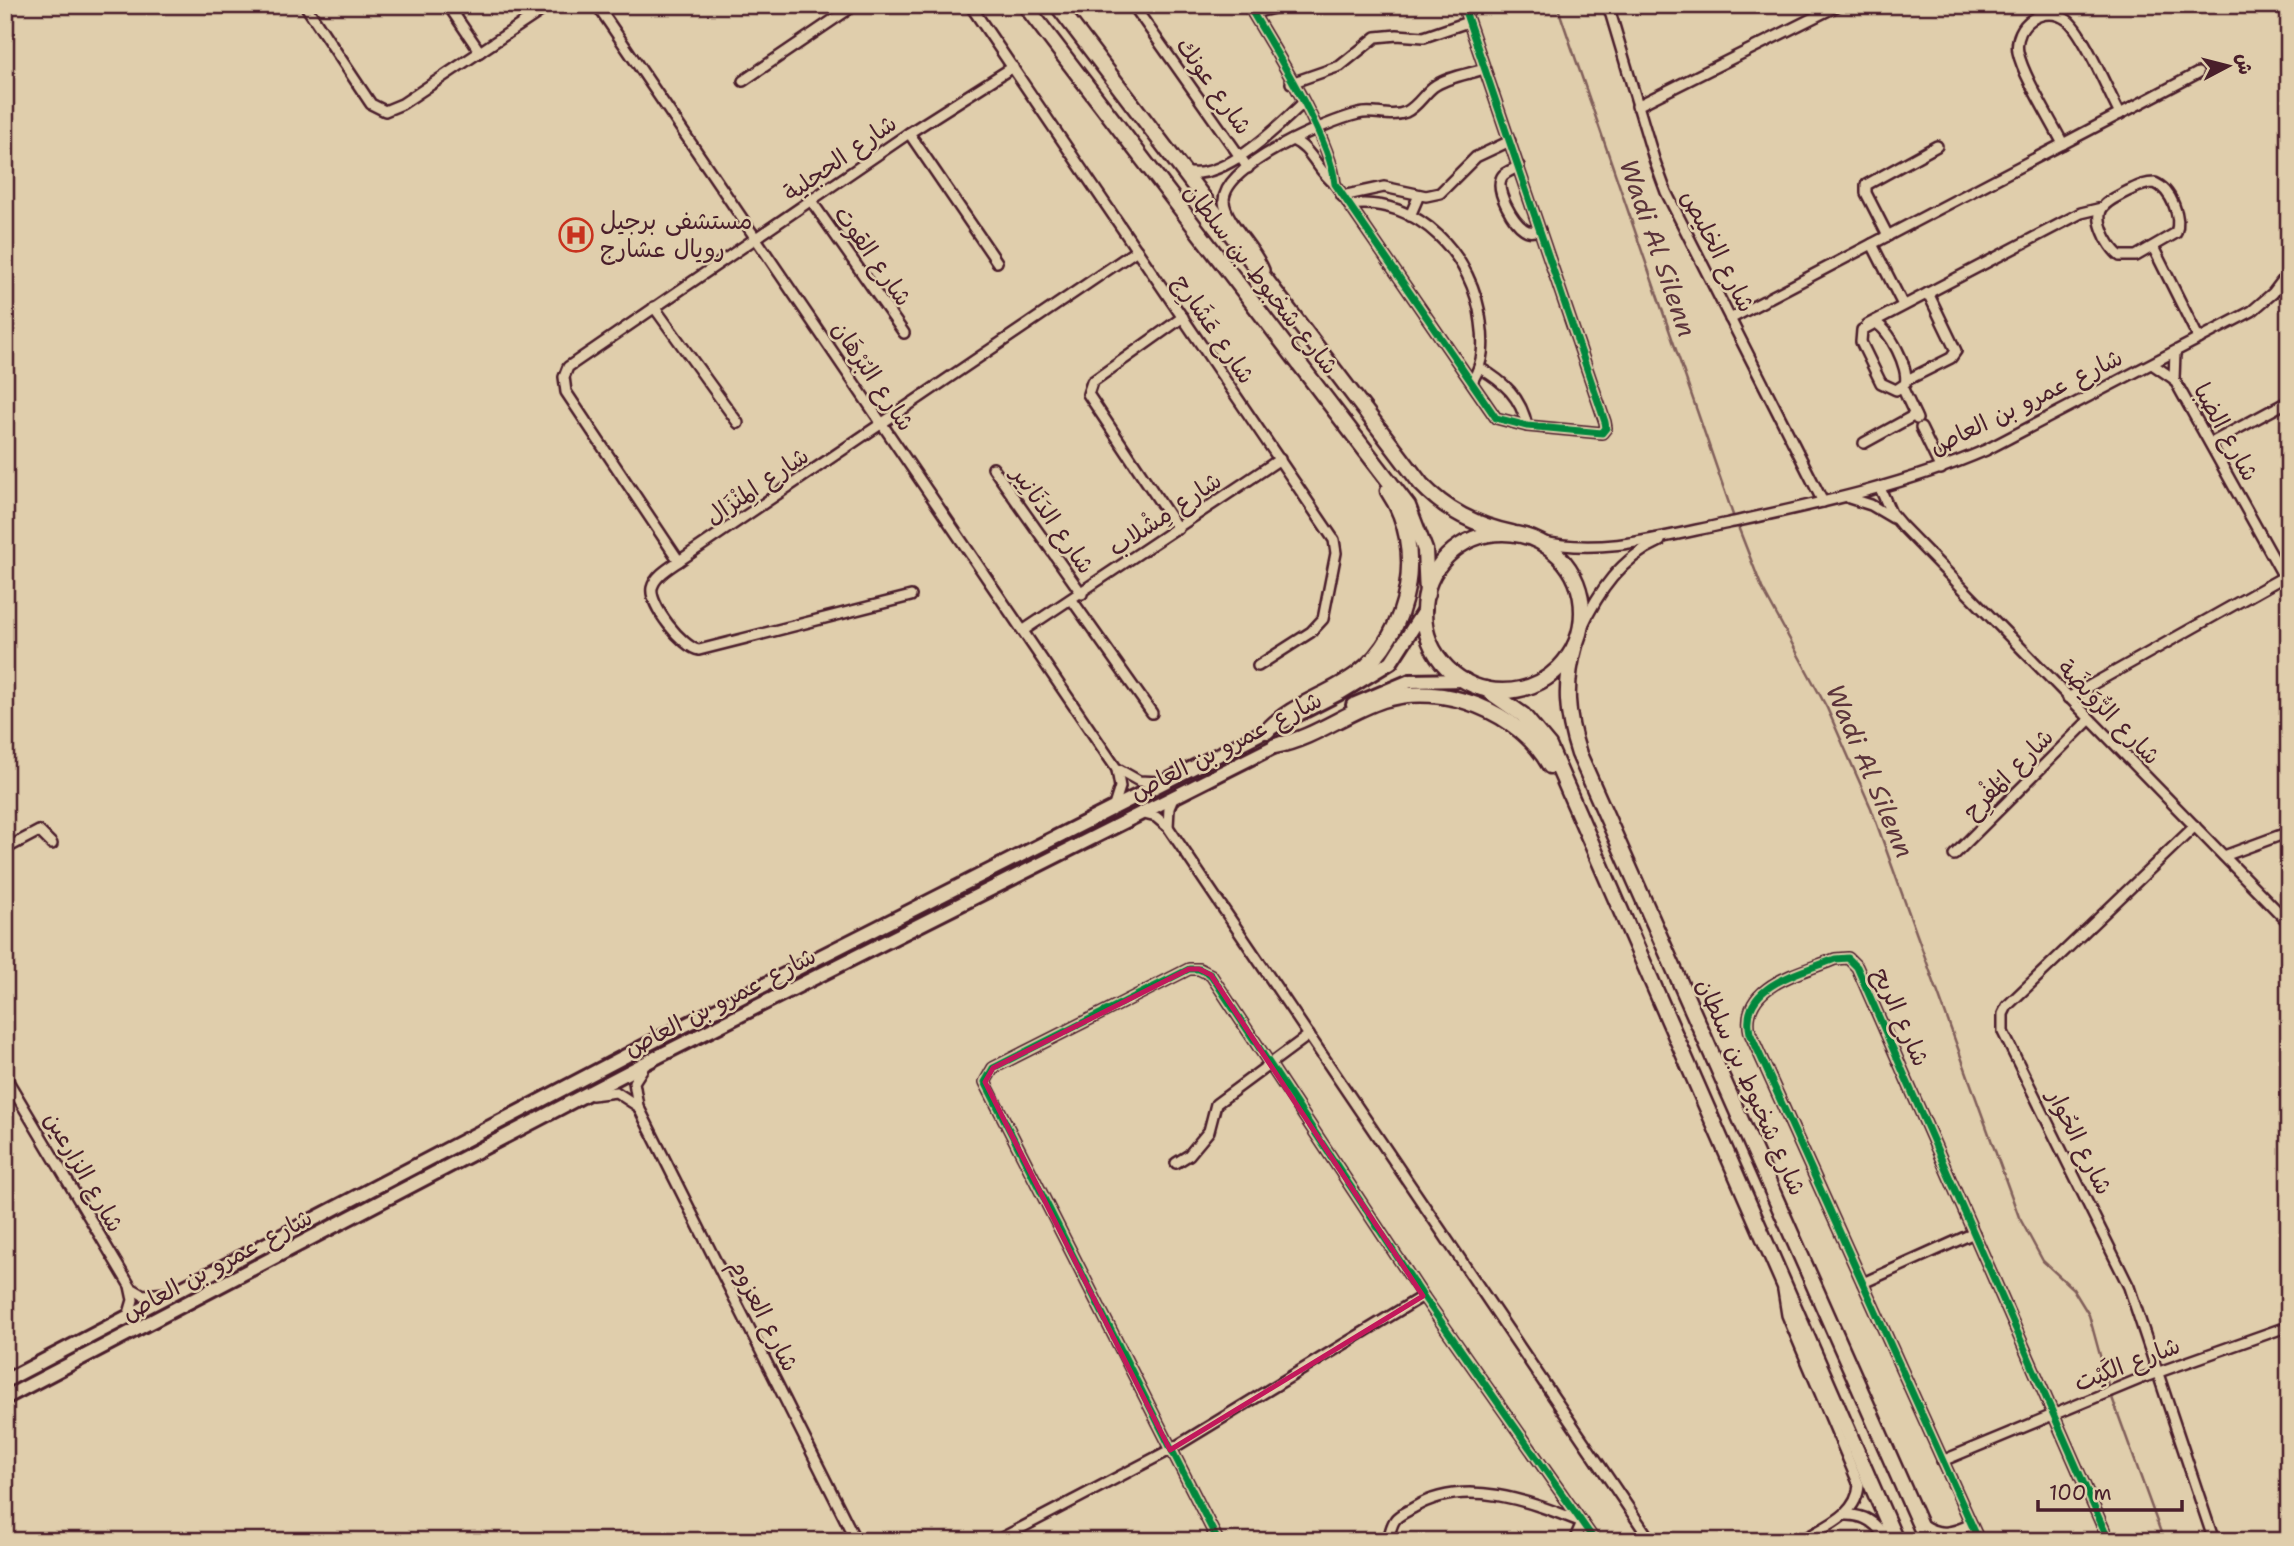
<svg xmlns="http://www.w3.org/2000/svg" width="2294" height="1546" font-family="'Shantell Sans','Playpen Sans Arabic',sans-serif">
<rect width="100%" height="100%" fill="#e0ceac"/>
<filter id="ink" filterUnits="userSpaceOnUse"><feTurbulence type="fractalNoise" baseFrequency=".0143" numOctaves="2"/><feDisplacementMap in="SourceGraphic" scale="14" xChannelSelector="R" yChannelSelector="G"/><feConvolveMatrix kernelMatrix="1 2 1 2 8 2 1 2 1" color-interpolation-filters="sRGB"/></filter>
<g filter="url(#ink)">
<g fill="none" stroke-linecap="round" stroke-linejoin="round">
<!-- stream -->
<g stroke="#815f5a" stroke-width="2.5">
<path d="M1557,5L1734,518"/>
<path d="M1737,524L1762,588L1827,708L1871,808L2019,1217L2043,1261L2073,1289L2089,1315L2110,1392L2164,1541"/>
</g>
<defs>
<g id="minor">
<path d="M305,5L371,104L385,111L402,104L550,5"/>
<path d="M448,5L480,52"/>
<path d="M597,5L1116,768L1139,781L1161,782"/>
<path d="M970,5L1334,540L1336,553L1323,619L1311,632L1258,666"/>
<path d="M1133,5L1248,168"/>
<path d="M1248,5C1273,47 1331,139 1335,184L1496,418L1527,426L1602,433L1606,428L1605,422L1463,5"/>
<path d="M1608,5L1654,159L1666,192L1823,502"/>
<path d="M1253,13L1287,5"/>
<path d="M743,81L855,5"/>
<path d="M1291,83L1340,66L1376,37L1397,35L1424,37L1468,22"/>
<path d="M1637,106L1839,5"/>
<path d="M909,133L997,262"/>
<path d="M1292,140C1311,147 1318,172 1335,184"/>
<path d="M2063,144C2051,120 2023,76 2018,52C2013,24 2045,3 2067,20C2083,31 2109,94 2120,114"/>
<path d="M1519,166C1513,170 1503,172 1501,179C1496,192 1513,222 1524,229C1529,233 1534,231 1540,230"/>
<path d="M1185,172C1223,182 1277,128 1303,103"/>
<path d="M2155,183C2171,190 2182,217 2176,233L2136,256H2120C2113,251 2110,245 2106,238C2092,209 2102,204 2128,191C2137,187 2144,183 2155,183Z"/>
<path d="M1342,196L1384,187L1426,196L1440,193L1476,157L1510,141"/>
<path d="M812,202L904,333"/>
<path d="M1349,205C1418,195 1474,257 1481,322C1484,343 1484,361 1473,380"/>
<path d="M1410,216L1419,195"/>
<path d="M1888,236L1866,193V185L1937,146"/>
<path d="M1872,244L1903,305"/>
<path d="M2153,247L2199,339"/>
<path d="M1264,270C1256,248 1225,221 1224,201C1223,165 1328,121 1358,114C1374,109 1389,119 1406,112C1418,106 1423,95 1433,87C1446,77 1469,74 1484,69"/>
<path d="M1769,298L2198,73"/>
<path d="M654,307L738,423"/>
<path d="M1730,319L1764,301"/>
<path d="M1875,323C1889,328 1910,369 1905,384L1896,390L1881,383L1861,342L1862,330Z"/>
<path d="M1867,325L2081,213L2102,208"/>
<path d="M2152,364L2174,379L2284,577"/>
<path d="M1480,368C1504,382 1521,397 1527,426"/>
<path d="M2174,379L2175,352"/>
<path d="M1907,380L1951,358L1956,351L1928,293"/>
<path d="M1902,387L1917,419"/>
<path d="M1921,428L1941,469"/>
<path d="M1864,443L1915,415"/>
<path d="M2211,443L2289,401"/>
<path d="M993,468L1082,594"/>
<path d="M1880,488L1891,513L1902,526L2289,923"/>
<path d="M1849,498L1871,505L1893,518"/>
<path d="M1178,529L1088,394L1092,382L1183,317"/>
<path d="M1539,541C1603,556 1665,536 1729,523C1816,504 1903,486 1986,450L2252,311L2273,293L2289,272"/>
<path d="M679,561L566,392L564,377L568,367L909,133L1013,67"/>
<path d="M911,596L699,650C683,648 649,605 652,588C655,576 669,568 679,561L1137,250"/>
<path d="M1072,600L1152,713"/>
<path d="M1581,629C1598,592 1621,558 1660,541"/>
<path d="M1024,630L1280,459"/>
<path d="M2068,698L2287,575"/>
<path d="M1114,806L1120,787L1117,770"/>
<path d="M1140,813L1156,817L1168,827L1651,1541"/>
<path d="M2195,826L2007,1006L2003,1014V1032L2129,1287L2214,1541"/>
<path d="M1168,827L1169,808L1174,796"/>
<path d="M5,849L39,831L52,844"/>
<path d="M1954,855L2089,720"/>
<path d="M2224,856L2289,832"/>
<path d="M643,1068L634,1082L638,1106L856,1541"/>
<path d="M5,1076L130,1286L133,1300L128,1317"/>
<path d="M592,1095L616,1092L636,1105"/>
<path d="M1176,1163L1189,1155L1209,1131L1216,1104L1309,1035"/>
<path d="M1863,1283L1974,1233"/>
<path d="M131,1288L143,1295L167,1293"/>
<path d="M1783,1290L1787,1315L1859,1485C1857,1516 1825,1526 1801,1541"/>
<path d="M1942,1461L2142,1378L2289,1326"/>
<path d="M1845,1515C1865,1514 1878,1523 1886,1541"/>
<path d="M1921,1524C1939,1537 1953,1533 1971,1524"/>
<path d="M5,1537L8,1541"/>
<path d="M996,1541L1170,1450L1423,1296"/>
<path d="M1218,1541L985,1082L993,1068L1189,969H1199L1211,975L1423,1296L1595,1541"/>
<path d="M1387,1541C1390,1535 1391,1525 1395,1520C1398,1515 1408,1511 1413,1508C1465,1476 1531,1502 1582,1522L1574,1541"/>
<path d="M1979,1541L1750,1033C1739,985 1801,973 1835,959L1848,958L1857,967L2109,1541"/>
</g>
<g id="secondary">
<path d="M1353,705L1410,681L1465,680"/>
<path d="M5,1381L656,1040L1340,693L1391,662L1425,609"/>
<path d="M5,1398L659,1056L1281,743"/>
</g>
<g id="primary">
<path d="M1025,5L1408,506L1425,550L1427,594"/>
<path d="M1057,5L1421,484C1447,511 1475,525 1512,533"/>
<circle cx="1503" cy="612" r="79"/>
<path d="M1575,645C1564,684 1566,715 1579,754L1927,1541"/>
<path d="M1486,689L1523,715L1549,746L1896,1541"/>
<path d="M1267,731C1290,705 1329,695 1357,674C1411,633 1426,546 1388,491"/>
<path d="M1275,746C1315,738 1346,712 1383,700C1443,681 1520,712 1550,766"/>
</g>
</defs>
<!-- minor casing -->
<use href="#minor" stroke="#4a1f2b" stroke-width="14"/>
<!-- secondary casing -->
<use href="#secondary" stroke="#4a1f2b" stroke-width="18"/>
<!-- primary casing -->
<use href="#primary" stroke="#4a1f2b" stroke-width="19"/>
<!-- minor -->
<use href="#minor" stroke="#e0ceac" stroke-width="9"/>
<!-- secondary -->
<use href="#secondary" stroke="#e0ceac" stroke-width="12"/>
<!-- primary -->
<use href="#primary" stroke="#e0ceac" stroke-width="14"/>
<defs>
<g id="cycleway">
<path d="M1248,5C1273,47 1331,139 1335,184L1496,418L1527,426L1602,433L1606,428L1605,422L1463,5"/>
<path d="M1218,1541L985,1082L993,1068L1189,969H1199L1211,975L1423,1296L1595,1541"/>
<path d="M1979,1541L1750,1033C1739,985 1801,973 1835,959L1848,958L1857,967L2109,1541"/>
</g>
</defs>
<!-- cycleway casing -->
<use href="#cycleway" stroke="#e0ceac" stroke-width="11"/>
<!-- cycleway -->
<use href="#cycleway" stroke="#00873e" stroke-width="7"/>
</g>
</g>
<!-- marked area -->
<path fill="none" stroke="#c2185b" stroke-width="5" stroke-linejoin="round" d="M1189,969H1199L1211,975L1423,1296L1170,1450L985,1082L993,1068Z"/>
<!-- icons -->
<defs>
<symbol id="hospital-ring" viewBox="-11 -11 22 22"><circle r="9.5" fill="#e0ceac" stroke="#c8321e" stroke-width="1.5"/><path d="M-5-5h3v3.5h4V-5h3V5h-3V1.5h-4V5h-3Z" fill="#c8321e"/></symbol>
</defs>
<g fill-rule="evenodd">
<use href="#hospital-ring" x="557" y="216" width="38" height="38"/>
</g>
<g text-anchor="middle" stroke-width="5" stroke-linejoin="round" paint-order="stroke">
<!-- street labels -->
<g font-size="24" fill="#4a1f2b" stroke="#e0ceac">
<text transform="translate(1214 86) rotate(55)" y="8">شارع عونك</text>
<text transform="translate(840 158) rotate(-35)" y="8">شارع الحجلية</text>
<text transform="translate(1718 251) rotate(63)" y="8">شارع الخليص</text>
<text transform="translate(873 256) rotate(55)" y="8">شارع القوت</text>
<text transform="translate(1261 279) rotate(52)" y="8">شارع شخبوط بن سلطان</text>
<text transform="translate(1214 329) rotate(56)" y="8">شارع عَشَارِج</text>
<text transform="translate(873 376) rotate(56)" y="8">شارع البُرْهَان</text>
<text transform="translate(2026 402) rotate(-26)" y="8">شارع عمرو بن العاص</text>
<text transform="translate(2226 432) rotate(61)" y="8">شارع الضبا</text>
<text transform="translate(757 486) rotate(-34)" y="8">شارع المِنْزَال</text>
<text transform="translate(1165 514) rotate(-34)" y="8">شارع مِشْلاب</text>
<text transform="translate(1053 520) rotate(55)" y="8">شارع الدَنَانِير</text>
<text transform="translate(2109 712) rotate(46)" y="8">شارع الرُّوَيضَة</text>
<text transform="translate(1226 746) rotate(-27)" y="8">شارع عمرو بن العاص</text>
<text transform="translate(2008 774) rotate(-45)" y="8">شارع المُفْرِح</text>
<text transform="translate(720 1002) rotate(-27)" y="8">شارع عمرو بن العاص</text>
<text transform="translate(1901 1017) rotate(66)" y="8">شارع الريح</text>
<text transform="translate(1751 1087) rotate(66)" y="8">شارع شخبوط بن سلطان</text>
<text transform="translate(2080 1142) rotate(63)" y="8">شارع الحُوار</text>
<text transform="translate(84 1172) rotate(60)" y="8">شارع الزارعين</text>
<text transform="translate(217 1265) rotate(-28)" y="8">شارع عمرو بن العاص</text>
<text transform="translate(764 1315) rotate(63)" y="8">شارع العزوم</text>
<text transform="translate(2127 1364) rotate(-21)" y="8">شارع الكَيْت</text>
</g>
<!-- poi labels -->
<g font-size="24" fill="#4a1f2b" stroke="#e0ceac" text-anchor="start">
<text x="600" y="229">مستشفى برجيل<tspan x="600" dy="28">رويال عشارج</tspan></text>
</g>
<!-- water labels -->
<g font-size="26" font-style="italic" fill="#5c343b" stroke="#e0ceac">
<text transform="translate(1658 248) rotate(71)" y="9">Wadi Al Silenn</text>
<text transform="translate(1870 771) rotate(67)" y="9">Wadi Al Silenn</text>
</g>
</g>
<!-- margin -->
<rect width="2294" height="1546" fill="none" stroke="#e0ceac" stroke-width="28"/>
<rect x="14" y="14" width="2266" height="1518" fill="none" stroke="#4a1f2b" stroke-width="2.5" filter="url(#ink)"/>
<!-- north arrow -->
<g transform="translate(2228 66) rotate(83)" stroke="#e0ceac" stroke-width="5" paint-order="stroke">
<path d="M0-5L12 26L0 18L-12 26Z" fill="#4a1f2b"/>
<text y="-10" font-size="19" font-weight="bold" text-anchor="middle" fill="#4a1f2b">ش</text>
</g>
<!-- scale -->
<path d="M2038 1500v10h144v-10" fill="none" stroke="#4a1f2b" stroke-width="3.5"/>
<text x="2049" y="1500" font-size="21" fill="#4a1f2b" stroke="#e0ceac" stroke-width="5" paint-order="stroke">100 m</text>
</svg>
